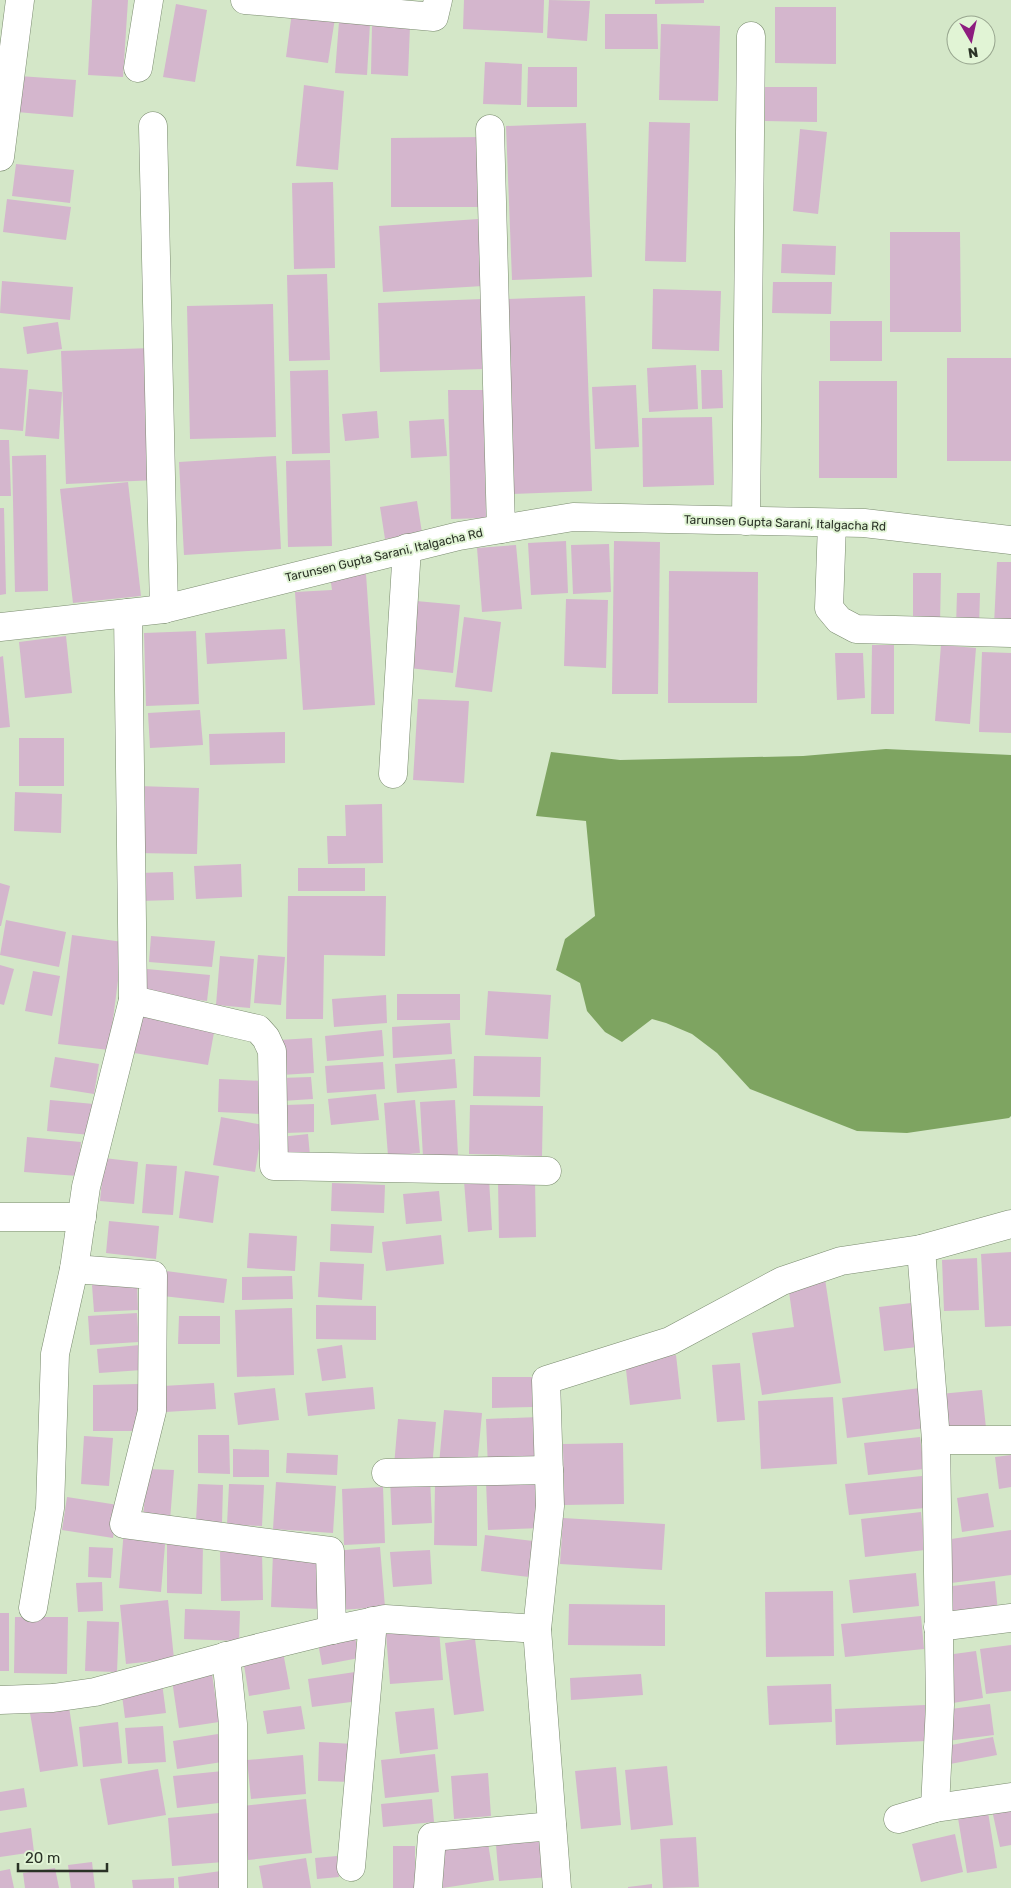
<svg xmlns="http://www.w3.org/2000/svg" width="1011" height="1888" font-family="Rubik,sans-serif">
<rect width="100%" height="100%" fill="#d4e7c8"/>
<!-- water -->
<path fill="#7ea461" d="M886,749L1011,755V1116L1009,1118L907,1133L857,1131L750,1089L717,1053L692,1034L666,1023L652,1019L622,1042L605,1032L587,1011L580,983L556,970L565,939L595,916L586,821L536,816L551,752L620,760L803,756Z"/>
<!-- building -->
<g fill="#d4b6cd">
<path d="M92,0H128L123,77L88,75Z"/>
<path d="M464,0H544L543,33L463,29Z"/>
<path d="M549,0L590,1L587,41L547,38Z"/>
<path d="M655,0H704V3L655,4Z"/>
<path d="M176,4L207,10L195,82L163,77Z"/>
<path d="M775,7H836V64L775,63Z"/>
<path d="M292,12L335,18L328,63L286,57Z"/>
<path d="M605,14H657L658,49H605Z"/>
<path d="M339,22L370,24L367,75L335,73Z"/>
<path d="M661,24L720,26L718,101L659,100Z"/>
<path d="M372,25L410,26L408,76L371,74Z"/>
<path d="M485,62L522,64L521,105L483,104Z"/>
<path d="M528,67H577V107H527Z"/>
<path d="M19,76L76,80L73,117L17,112Z"/>
<path d="M304,85L344,91L338,170L296,166Z"/>
<path d="M765,87H817V122L765,121Z"/>
<path d="M649,122L690,123L686,262L645,261Z"/>
<path d="M586,123L592,277L512,280L506,126Z"/>
<path d="M800,129L827,132L818,214L793,211Z"/>
<path d="M485,137L486,207H391V138Z"/>
<path d="M16,164L74,170L70,203L12,196Z"/>
<path d="M333,182L335,268L294,269L292,183Z"/>
<path d="M7,199L71,207L66,240L3,232Z"/>
<path d="M478,219L483,286L383,292L379,226Z"/>
<path d="M890,232H960L961,332H890Z"/>
<path d="M782,244L836,246L835,275L781,273Z"/>
<path d="M327,274L330,360L289,361L287,275Z"/>
<path d="M2,281L73,287L70,320L0,313Z"/>
<path d="M773,282H832L831,314L772,313Z"/>
<path d="M653,289L721,291L719,351L652,349Z"/>
<path d="M585,296L592,491L512,494L505,299Z"/>
<path d="M483,299L485,369L380,372L378,303Z"/>
<path d="M273,304L276,437L190,439L187,306Z"/>
<rect x="830" y="321" width="52" height="40"/>
<path d="M58,322L62,349L27,354L23,327Z"/>
<path d="M152,348L157,480L66,484L61,351Z"/>
<rect x="947" y="358" width="64" height="103"/>
<path d="M696,365L698,409L649,412L647,368Z"/>
<path d="M0,368L28,370L23,431L0,429Z"/>
<path d="M328,370L330,453L292,454L290,371Z"/>
<path d="M701,370H722L723,408L702,409Z"/>
<rect x="819" y="381" width="78" height="97"/>
<path d="M636,385L639,447L595,449L592,387Z"/>
<path d="M29,389L62,392L59,439L25,436Z"/>
<path d="M448,390H484L486,518L451,519Z"/>
<path d="M377,411L379,438L345,441L342,414Z"/>
<path d="M712,417L714,485L643,487L642,418Z"/>
<path d="M444,419L447,456L411,458L409,421Z"/>
<path d="M0,440H9L11,496H0Z"/>
<path d="M46,455L48,591L15,592L12,456Z"/>
<path d="M276,456L281,549L184,555L179,462Z"/>
<path d="M330,460L332,546L288,547L286,461Z"/>
<path d="M128,482L141,596L73,603L60,489Z"/>
<path d="M417,501L422,533L385,539L380,507Z"/>
<path d="M0,508H4L6,594L0,595Z"/>
<path d="M566,541L568,593L531,595L528,543Z"/>
<path d="M614,541L660,542L658,694H612Z"/>
<path d="M609,544L611,592L573,594L571,545Z"/>
<path d="M516,545L522,609L482,612L477,548Z"/>
<path d="M997,562H1011V626L994,625Z"/>
<path d="M669,571L758,572L757,703H668Z"/>
<path d="M913,573H941L940,624H913Z"/>
<path d="M366,574L375,705L303,710L295,592L332,590L330,576Z"/>
<path d="M957,593H980L979,628L956,627Z"/>
<path d="M566,599L608,600L606,668L564,666Z"/>
<path d="M416,601L460,605L453,673L409,668Z"/>
<path d="M464,617L501,622L492,692L455,687Z"/>
<path d="M285,629L287,659L207,664L205,633Z"/>
<path d="M196,631L199,704L146,706L144,633Z"/>
<path d="M66,636L72,693L25,698L19,642Z"/>
<path d="M872,645H894V714H871Z"/>
<path d="M941,645L976,648L970,724L935,721Z"/>
<path d="M982,652L1011,653V733L979,732Z"/>
<path d="M835,653H863L865,698L837,700Z"/>
<path d="M3,656L10,727L0,728V657Z"/>
<path d="M418,699L469,701L464,783L413,780Z"/>
<path d="M200,710L203,745L150,748L148,713Z"/>
<path d="M285,732V763L210,765L209,734Z"/>
<rect x="19" y="738" width="45" height="48"/>
<path d="M138,786L199,788L197,854L136,853Z"/>
<path d="M15,792L62,794L61,833L14,831Z"/>
<path d="M382,804L383,863L328,864L327,836H346L345,805Z"/>
<path d="M241,864L242,897L196,899L194,866Z"/>
<rect x="298" y="868" width="67" height="23"/>
<path d="M173,872L174,900L139,901L138,873Z"/>
<path d="M0,883L10,886L1,926H0Z"/>
<path d="M288,896H386L385,956L324,955L323,1019H286Z"/>
<path d="M6,920L66,932L59,967L0,955Z"/>
<path d="M72,935L123,942L109,1050L58,1044Z"/>
<path d="M151,936L215,941L212,967L149,962Z"/>
<path d="M258,955L285,957L281,1005L254,1003Z"/>
<path d="M220,956L254,959L250,1008L216,1005Z"/>
<path d="M0,965L14,969L4,1005L0,1004Z"/>
<path d="M147,969L210,975L207,1001L145,995Z"/>
<path d="M33,971L60,976L52,1016L25,1011Z"/>
<path d="M488,991L551,995L548,1039L485,1035Z"/>
<rect x="397" y="994" width="63" height="26"/>
<path d="M386,995L387,1023L334,1027L332,999Z"/>
<path d="M140,1011L216,1022L208,1065L134,1053Z"/>
<path d="M450,1023L452,1054L393,1058L392,1027Z"/>
<path d="M382,1030L384,1056L327,1061L325,1036Z"/>
<path d="M312,1038L314,1073L281,1075L279,1040Z"/>
<path d="M474,1056L541,1057L540,1097L473,1096Z"/>
<path d="M55,1057L99,1064L94,1094L50,1087Z"/>
<path d="M455,1059L457,1088L397,1093L395,1064Z"/>
<path d="M383,1062L385,1089L327,1093L325,1066Z"/>
<path d="M311,1077L313,1099L282,1101L281,1078Z"/>
<path d="M219,1079L263,1081L262,1114L218,1112Z"/>
<path d="M376,1094L379,1120L331,1125L328,1099Z"/>
<path d="M50,1100L94,1104L91,1135L47,1131Z"/>
<path d="M415,1100L420,1153L388,1156L384,1103Z"/>
<path d="M455,1100L458,1155L423,1157L420,1102Z"/>
<path d="M314,1104V1132L286,1133V1105Z"/>
<path d="M470,1105L543,1106L542,1156L469,1154Z"/>
<path d="M221,1117L263,1125L255,1172L213,1165Z"/>
<path d="M308,1134L310,1156L282,1159L280,1137Z"/>
<path d="M27,1137L81,1142L78,1176L24,1172Z"/>
<path d="M104,1158L138,1162L134,1204L100,1201Z"/>
<path d="M146,1164L177,1166L173,1215L142,1213Z"/>
<path d="M185,1171L219,1176L213,1223L179,1218Z"/>
<path d="M489,1179L492,1230L468,1232L464,1181Z"/>
<path d="M535,1180L536,1237L499,1238L498,1181Z"/>
<path d="M332,1183L385,1185L384,1213L331,1211Z"/>
<path d="M439,1191L442,1221L406,1224L403,1194Z"/>
<path d="M109,1221L159,1226L156,1259L106,1253Z"/>
<path d="M331,1224L374,1226L372,1253L330,1251Z"/>
<path d="M249,1233L297,1236L295,1271L247,1268Z"/>
<path d="M441,1235L444,1264L386,1271L382,1242Z"/>
<path d="M1011,1252V1326L985,1327L981,1254Z"/>
<path d="M977,1258L979,1310L944,1311L942,1260Z"/>
<path d="M320,1262L364,1264L362,1300L318,1297Z"/>
<path d="M166,1271L227,1279L224,1303L163,1296Z"/>
<path d="M292,1276L293,1299L242,1300V1277Z"/>
<path d="M825,1279L841,1383L762,1395L752,1333L794,1327L788,1285Z"/>
<path d="M137,1282L138,1310L94,1312L92,1285Z"/>
<path d="M919,1302L925,1346L884,1351L879,1307Z"/>
<path d="M316,1305L376,1306V1340L316,1339Z"/>
<path d="M292,1308L294,1375L237,1377L235,1310Z"/>
<path d="M137,1313L139,1342L90,1345L88,1316Z"/>
<path d="M179,1316H220V1344H178Z"/>
<path d="M140,1345L142,1370L99,1373L97,1349Z"/>
<path d="M342,1345L346,1378L322,1381L317,1349Z"/>
<path d="M676,1355L681,1399L630,1405L625,1361Z"/>
<path d="M740,1363L745,1420L717,1422L712,1365Z"/>
<path d="M492,1377H532L533,1407L492,1408Z"/>
<path d="M214,1383L216,1409L165,1412L163,1386Z"/>
<path d="M138,1384L139,1431H93V1385Z"/>
<path d="M373,1387L375,1409L308,1416L305,1393Z"/>
<path d="M275,1388L279,1420L238,1425L234,1393Z"/>
<path d="M920,1388L925,1428L847,1438L842,1398Z"/>
<path d="M982,1390L986,1428L944,1433L940,1394Z"/>
<path d="M833,1397L837,1464L761,1469L758,1401Z"/>
<path d="M444,1410L482,1413L477,1467L439,1464Z"/>
<path d="M538,1417L540,1466L488,1468L486,1419Z"/>
<path d="M398,1419L436,1422L432,1468L394,1466Z"/>
<path d="M198,1435H229L230,1474L198,1473Z"/>
<path d="M84,1436L113,1438L109,1486L81,1484Z"/>
<path d="M920,1437L924,1469L868,1475L864,1443Z"/>
<path d="M623,1443L624,1504L564,1505L563,1444Z"/>
<path d="M233,1449L269,1450V1477H233Z"/>
<path d="M287,1453L338,1455L337,1475L286,1473Z"/>
<path d="M1011,1455V1487L999,1489L995,1457Z"/>
<path d="M147,1469L174,1470L170,1520L143,1518Z"/>
<path d="M922,1476L925,1508L849,1515L845,1484Z"/>
<path d="M430,1477L432,1523L392,1525L390,1478Z"/>
<path d="M538,1479L541,1528L488,1530L486,1482Z"/>
<path d="M276,1482L336,1486L333,1533L273,1529Z"/>
<path d="M198,1484L223,1485L222,1523L196,1521Z"/>
<path d="M229,1484L264,1485L262,1526L227,1525Z"/>
<path d="M435,1485L477,1486V1546L434,1545Z"/>
<path d="M383,1487L385,1543L344,1545L342,1489Z"/>
<path d="M988,1493L994,1527L962,1532L957,1498Z"/>
<path d="M67,1497L118,1505L113,1538L62,1530Z"/>
<path d="M921,1512L925,1550L865,1557L861,1519Z"/>
<path d="M563,1518L665,1524L662,1570L560,1564Z"/>
<path d="M124,1530L166,1533L161,1592L119,1588Z"/>
<path d="M1011,1530V1575L944,1584L938,1541Z"/>
<path d="M485,1535L533,1541L529,1577L481,1571Z"/>
<path d="M167,1544L203,1545L202,1594L167,1593Z"/>
<path d="M89,1547L113,1548L111,1578L88,1577Z"/>
<path d="M380,1547L385,1607L339,1610L334,1551Z"/>
<path d="M430,1550L432,1584L393,1587L390,1552Z"/>
<path d="M262,1551L263,1600L221,1601L220,1552Z"/>
<path d="M273,1553L322,1555L319,1609L271,1607Z"/>
<path d="M916,1573L919,1606L853,1613L849,1580Z"/>
<path d="M995,1581L998,1612L948,1618L944,1587Z"/>
<path d="M102,1582L103,1611L78,1612L76,1583Z"/>
<path d="M833,1591L834,1656L766,1657L765,1592Z"/>
<path d="M168,1600L174,1659L126,1664L120,1605Z"/>
<path d="M569,1604L665,1605V1646L568,1645Z"/>
<path d="M185,1609L240,1611L239,1641L184,1639Z"/>
<rect x="0" y="1613" width="9" height="58"/>
<path d="M921,1616L924,1649L845,1657L841,1624Z"/>
<path d="M15,1617H68L67,1674L14,1673Z"/>
<path d="M87,1621L119,1622L117,1672L85,1671Z"/>
<path d="M439,1629L443,1680L390,1684L386,1634Z"/>
<path d="M355,1637L359,1658L322,1665L318,1643Z"/>
<path d="M475,1639L484,1711L454,1715L445,1643Z"/>
<path d="M1011,1645V1691L986,1694L980,1649Z"/>
<path d="M976,1651L983,1698L947,1704L939,1656Z"/>
<path d="M283,1652L290,1689L249,1696L243,1659Z"/>
<path d="M355,1672L359,1701L312,1707L308,1679Z"/>
<path d="M212,1674L219,1722L179,1728L172,1680Z"/>
<path d="M641,1674L643,1695L571,1700L570,1678Z"/>
<path d="M162,1683L166,1713L125,1718L121,1688Z"/>
<path d="M831,1684L832,1722L769,1725L767,1686Z"/>
<path d="M990,1704L994,1735L947,1741L943,1710Z"/>
<path d="M925,1705L926,1741L836,1745L835,1709Z"/>
<path d="M301,1706L305,1729L267,1734L263,1711Z"/>
<path d="M69,1707L78,1766L40,1772L30,1713Z"/>
<path d="M434,1708L438,1749L400,1754L395,1712Z"/>
<path d="M118,1722L122,1763L83,1767L79,1727Z"/>
<path d="M163,1726L166,1762L128,1764L125,1728Z"/>
<path d="M218,1734L222,1762L177,1769L173,1741Z"/>
<path d="M993,1737L997,1755L945,1765L941,1747Z"/>
<path d="M319,1742L353,1744L352,1782L318,1781Z"/>
<path d="M435,1754L439,1792L385,1798L381,1760Z"/>
<path d="M303,1755L306,1794L251,1799L247,1760Z"/>
<path d="M667,1766L673,1825L631,1830L625,1770Z"/>
<path d="M616,1767L621,1825L581,1829L575,1771Z"/>
<path d="M158,1769L166,1815L108,1825L100,1779Z"/>
<path d="M223,1771L227,1802L177,1808L173,1776Z"/>
<path d="M488,1773L491,1816L454,1819L451,1776Z"/>
<path d="M24,1788L27,1807L0,1811V1792Z"/>
<path d="M306,1799L312,1853L248,1860L242,1806Z"/>
<path d="M432,1799L434,1822L383,1827L381,1804Z"/>
<path d="M1011,1806V1845L1000,1847L992,1810Z"/>
<path d="M988,1812L997,1868L967,1873L958,1818Z"/>
<path d="M219,1813L224,1862L172,1866L168,1818Z"/>
<path d="M31,1828L34,1852L0,1857V1833Z"/>
<path d="M955,1834L963,1872L921,1882L912,1844Z"/>
<path d="M487,1837L494,1880L443,1888L437,1845Z"/>
<path d="M696,1837L699,1887L663,1888L660,1839Z"/>
<path d="M546,1841L549,1877L499,1881L496,1845Z"/>
<rect x="393" y="1846" width="22" height="42"/>
<path d="M337,1856L339,1877L317,1879L315,1858Z"/>
<path d="M306,1858L311,1888H263L259,1866Z"/>
<path d="M92,1862L95,1888H71L68,1865Z"/>
<path d="M55,1868L59,1888H25L23,1873Z"/>
<path d="M10,1869L14,1888H0V1871Z"/>
<path d="M221,1871L223,1888H179L178,1877Z"/>
<path d="M174,1878V1888H133L132,1880Z"/>
<path d="M652,1884V1888H628V1887Z"/>
</g>
<g fill="none" stroke-linecap="round" stroke-linejoin="round">
<defs>
<g id="minor">
<path d="M245,0L434,17L438,0"/>
<path d="M138,68L149,0"/>
<path d="M153,126L164,609"/>
<path d="M490,129L501,529"/>
<path d="M0,157L20,0"/>
<path d="M746,521L751,36"/>
<path d="M832,523L829,608L839,620L856,629L1011,633"/>
<path d="M128,613L133,1000L258,1029L266,1038L272,1051L274,1166L547,1171"/>
<path d="M0,627L164,609L459,536L573,517L864,523L1011,540"/>
<path d="M393,774L407,548"/>
<path d="M0,1217H82"/>
<path d="M921,1249L936,1440L940,1705L935,1808"/>
<path d="M74,1269L153,1275L152,1411L124,1524L330,1551L332,1630"/>
<path d="M936,1440H1011"/>
<path d="M386,1473L549,1470"/>
<path d="M33,1608L50,1508L55,1354L74,1269L86,1187L133,1000"/>
<path d="M938,1627L1011,1618"/>
<path d="M226,1656L233,1724V1888"/>
<path d="M0,1700L53,1698L95,1692L250,1650L332,1630L385,1619L537,1629"/>
<path d="M898,1819L935,1808L1011,1797"/>
<path d="M351,1867L373,1621"/>
<path d="M428,1888L432,1837L552,1826"/>
<path d="M557,1888L537,1629L550,1506L546,1380L670,1341L782,1281L841,1261L921,1249L1011,1224"/>
</g>
</defs>
<!-- minor casing -->
<use href="#minor" stroke="#7a8b6f" stroke-width="29"/>
<!-- minor -->
<use href="#minor" stroke="#fff" stroke-width="28"/>
</g>
<g text-anchor="middle" stroke-width="4" stroke-linejoin="round" paint-order="stroke">
<!-- street labels -->
<g font-size="12" fill="#2a3226" stroke="#e1f4d5">
<text transform="translate(785 523) rotate(2)" y="4">Tarunsen Gupta Sarani, Italgacha Rd</text>
<text transform="translate(384 555) rotate(-13)" y="4">Tarunsen Gupta Sarani, Italgacha Rd</text>
</g>
</g>
<!-- north arrow -->
<g transform="translate(971 40) rotate(171)"><circle r="24" fill="#e1f4d5" stroke="#98a68f"/>
<path d="M0-4L9 19L0 12L-9 19Z" fill="#8d1d7f"/>
<text y="-8" font-size="14" font-weight="bold" text-anchor="middle" fill="#2a3226">N</text>
</g>
<!-- scale -->
<path d="M18 1863v8h89v-8" fill="none" stroke="#2a3226" stroke-width="2.5"/>
<text x="25" y="1863" font-size="15" fill="#2a3226" stroke="#e1f4d5" stroke-width="4" paint-order="stroke">20 m</text>
</svg>
